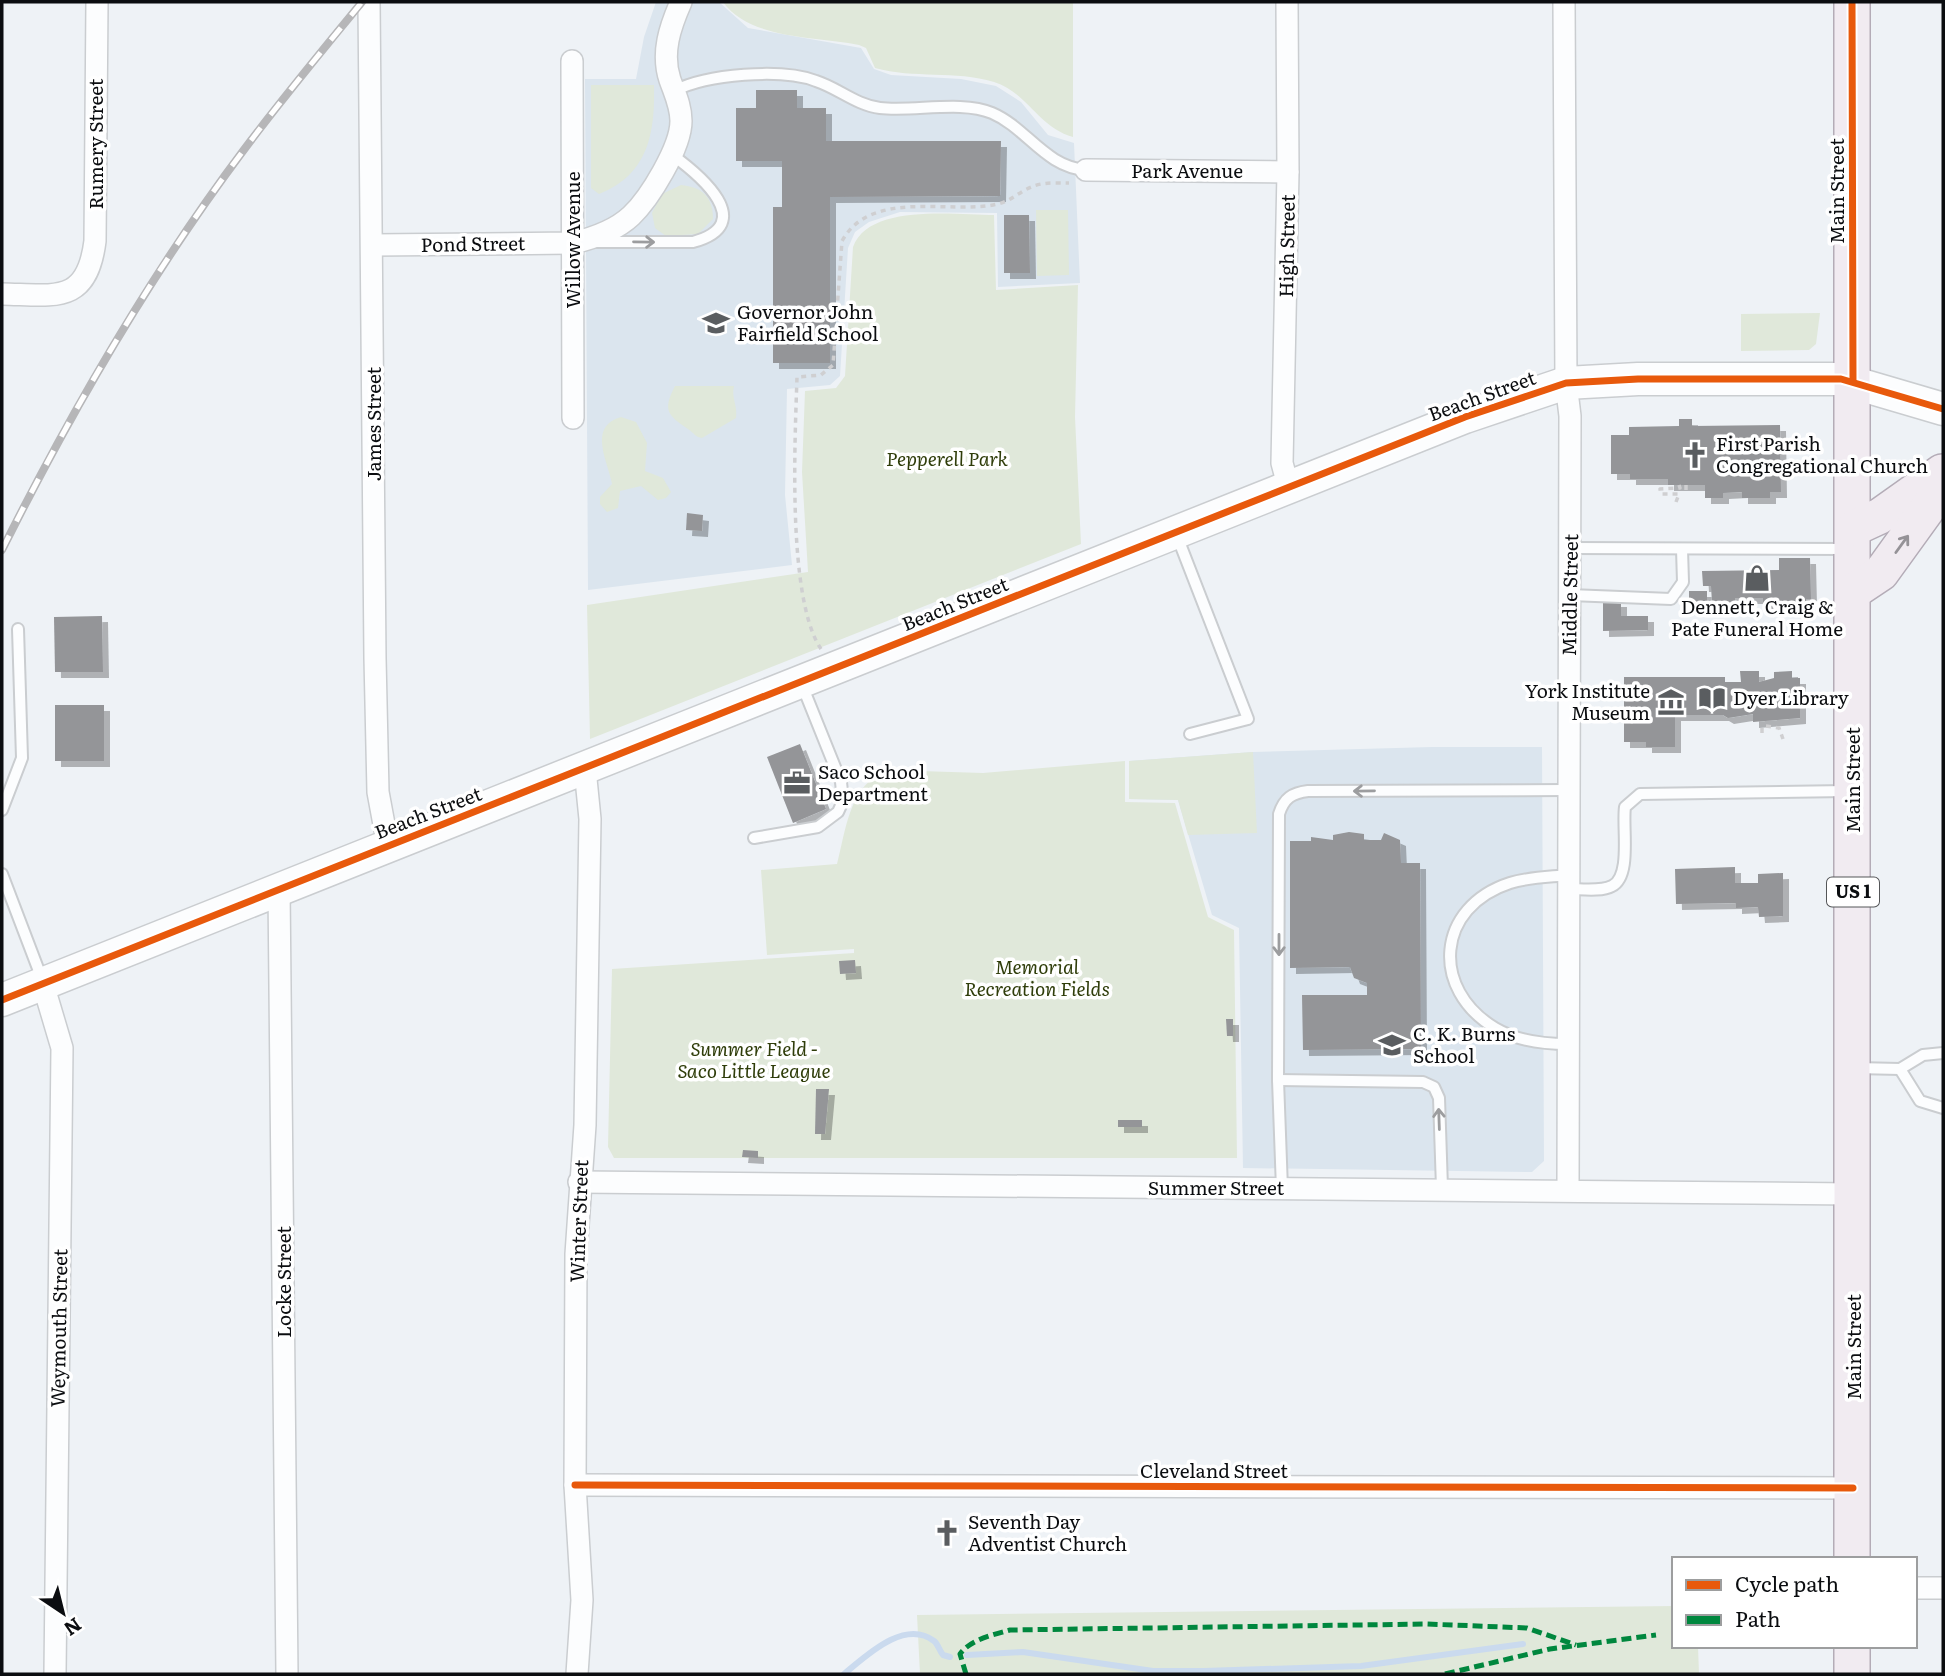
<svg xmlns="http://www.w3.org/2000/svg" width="1945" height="1676" font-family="Literata,serif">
<defs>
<filter id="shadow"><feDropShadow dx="6" dy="6" stdDeviation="0" flood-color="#0004"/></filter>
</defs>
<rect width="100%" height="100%" fill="#eef2f6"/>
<!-- built -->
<g fill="#dbe5ee">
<path d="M656,2H719L748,28L861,48L874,69L891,75L961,79L996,86L1021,102L1048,135L1074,143L1080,283L998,287L997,213L900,212L869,222L855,232L848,248L840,376L830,385L787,389L785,495L792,565L588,590L585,79H636L644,37Z"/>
<path d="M1432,747H1542L1544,1161L1532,1172L1243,1168L1239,928L1212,915L1178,800L1129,799V761L1253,752Z"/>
</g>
<!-- green -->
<g fill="#e0e8da">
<path d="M723,2H1073V137C1038,127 1027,92 994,82C955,70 914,79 875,68L866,48L859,45C817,36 750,40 723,2Z"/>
<path d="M591,85H654C655,132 649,174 599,194L591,188Z"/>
<path d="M681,185C702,187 713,197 713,219L698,234L666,236L655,228L652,213L662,194Z"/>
<path d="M1036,210H1068L1069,275L1037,276Z"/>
<path d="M994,215L996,290L1078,285L1075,417L1081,544L590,739L587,605L808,572L802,472L805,391L836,388L845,376L853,247C869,203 956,215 994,215Z"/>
<path d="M1820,313L1816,344L1809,350L1741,351V314Z"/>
<path d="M675,386H734C731,398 738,406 736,418L702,438C695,437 694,433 688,429C668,415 662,411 675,386Z"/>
<path d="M621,417L636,422L647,443L645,471L663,478L671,492L666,498L658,500L641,486L620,491L618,508L607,512L600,504V497L612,484C608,461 587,427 621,417Z"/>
<path d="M1253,752L1257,833L1188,835L1178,800L1129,799V761Z"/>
<path d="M1125,761V802L1175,803L1208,917L1234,930L1237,1158H614L608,1147L612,969L854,953V949L767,955L761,870L837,864C846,830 849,784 888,770L983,773Z"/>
<path d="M1674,1606V1646H1698L1699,1674H920L917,1615Z"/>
</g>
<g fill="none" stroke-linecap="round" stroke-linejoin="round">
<!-- stream -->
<g stroke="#cadaee" stroke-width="6">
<path d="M967,1655L1023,1652L1153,1671H1204L1361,1666L1523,1644"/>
<path d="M844,1674C865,1657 904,1618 934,1641C938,1644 939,1650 943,1655L950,1657"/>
</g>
</g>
<!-- building -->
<g fill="#949598" filter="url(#shadow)">
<path d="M756,90H797V108H826V141H1001L1000,196L830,197V363H773V207H782V161H736V108H756Z"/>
<path d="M1004,215H1029L1030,273H1004Z"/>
<path d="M1679,419H1692V426L1780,425L1781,492H1770V498H1742V492L1723,493V498H1705V485H1668V479H1630V474H1611V435H1629V427L1679,426Z"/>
<path d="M687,513L703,515L702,531L686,530Z"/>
<path d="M1779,558H1810L1811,599H1806V608H1779L1780,603H1763V598H1735V603H1712L1711,586H1703L1702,571L1779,570Z"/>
<rect x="1689" y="591" width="18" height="18"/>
<path d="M1603,601H1621V616H1648V630L1603,631Z"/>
<path d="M102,616L103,672H55L54,617Z"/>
<path d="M1740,671H1759V682L1774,678V672L1792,671V678H1800V718L1753,722V714L1728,718L1723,715H1675V747H1646V742H1624V677H1725V682H1741Z"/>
<rect x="55" y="705" width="49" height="56"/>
<path d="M800,744L826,809L793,823L767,757Z"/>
<path d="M1349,832L1364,834V840H1381L1384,833L1400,840L1401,863H1420L1421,1049L1303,1050L1302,995H1367V983L1354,978L1350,967L1290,968V841H1311V837L1333,840V835Z"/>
<path d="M1735,867V883H1758V874L1783,873V916L1759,917L1758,907L1736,908V903L1676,904L1675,869Z"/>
<path d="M855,960L856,973L840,974L839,961Z"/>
<path d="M1226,1019H1233V1036H1227Z"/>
<path d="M816,1089H829L825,1134H815Z"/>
<rect x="1118" y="1120" width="24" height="7"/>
<path d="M743,1150L758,1151V1158L742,1157Z"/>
</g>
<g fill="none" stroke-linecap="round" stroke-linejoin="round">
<defs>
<g id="lane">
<path d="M674,91C707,74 781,68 816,81C838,88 856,105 880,108C913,112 962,100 992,113C1027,128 1045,167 1086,170"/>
<path d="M597,242H693C759,224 700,175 671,154"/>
<path d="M1177,536L1248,719L1190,734"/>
<path d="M1570,548L1847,549"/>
<path d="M1570,595L1671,599L1683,582L1682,549"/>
<path d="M2,810L22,758L18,629"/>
<path d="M754,838L818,827L838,812L843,801L841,782L802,685"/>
<path d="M2,874L42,979"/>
<path d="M1568,889C1581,889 1601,892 1612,886C1632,876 1622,827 1625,807L1640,794L1847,791"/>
<path d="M1568,1044C1543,1044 1517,1041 1495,1028C1430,989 1436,907 1510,883C1529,877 1549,877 1568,875"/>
<path d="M1856,1068L1900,1069L1923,1055L1943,1053"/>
<path d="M1900,1069L1920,1101L1943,1108"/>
<path d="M1278,1080L1423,1082L1434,1087L1439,1098L1442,1188"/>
<path d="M1282,1189L1278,1080L1279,814C1284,798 1292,793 1308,791L1567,790"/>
</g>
<g id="street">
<path d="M369,2L375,658L378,792L388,846"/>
<path d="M1287,2L1288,172L1282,463L1289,489"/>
<path d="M1564,2L1566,383L1570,416L1568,1189"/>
<path d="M572,61L573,418"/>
<path d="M1086,170L1288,172"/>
<path d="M373,245L573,243C594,238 616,230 631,216C650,198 681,147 681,121C681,106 675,94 670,80C661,53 670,27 681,2"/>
<path d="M2,294C55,295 87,305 95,241L97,2"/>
<path d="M279,889L287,1674"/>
<path d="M43,984L62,1048L55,1674"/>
<path d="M579,1182L1853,1194"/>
<path d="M575,1485L1853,1488"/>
<path d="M1915,1588H1943"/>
<path d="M577,1674L582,1600L575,1485L576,1254L585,1125L590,819L585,769"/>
</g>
<path id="secondary" d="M2,1000L1465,417L1566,383L1638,379H1841L1943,409"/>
<g id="primary">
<path d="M1852,2V1559"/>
<path d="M1854,528L1880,516L1942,472"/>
<path d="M1854,591L1881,573L1943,487"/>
<path d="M1852,1646V1674"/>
</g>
</defs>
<!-- lane casing -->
<use href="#lane" stroke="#cacdd0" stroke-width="14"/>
<!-- street casing -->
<use href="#street" stroke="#cacdd0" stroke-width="24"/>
<!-- secondary casing -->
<use href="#secondary" stroke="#cacdd0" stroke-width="35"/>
<!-- primary casing -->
<use href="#primary" stroke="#b4acb7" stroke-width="38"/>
<!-- path -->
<g stroke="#cfcfd1" stroke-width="3.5" stroke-dasharray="5 5" stroke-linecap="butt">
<path d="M1686,485V492"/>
<path d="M1676,502L1679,494H1661L1660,489L1680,488L1679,485"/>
<path d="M821,649C787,599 795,440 797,377L821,375L833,365L842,241C871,188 950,215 998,204C1011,201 1019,192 1031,187C1042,182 1057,183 1069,183"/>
<path d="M1766,726L1779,728L1783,739"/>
<path d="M1762,728V736"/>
</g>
<!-- lane -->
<use href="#lane" stroke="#fcfdfe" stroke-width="10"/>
<!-- street -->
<use href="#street" stroke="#fcfdfe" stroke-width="21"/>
<!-- secondary -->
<use href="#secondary" stroke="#fcfdfe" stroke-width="32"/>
<!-- primary -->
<use href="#primary" stroke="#f1ebf1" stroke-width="35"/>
<defs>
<path id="rail" d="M2,550C71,412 150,275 243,151C281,100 322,51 362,2"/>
</defs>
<!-- rail casing -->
<use href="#rail" stroke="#b6b6b8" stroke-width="8"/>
<!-- rail -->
<use href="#rail" stroke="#fff" stroke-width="5" stroke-dasharray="16" stroke-linecap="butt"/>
<!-- quiet -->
<g stroke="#00873e" stroke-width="5" stroke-dasharray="10 5" stroke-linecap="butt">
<path d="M966,1674L960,1654C971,1639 993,1635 1010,1630L1427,1624L1527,1628L1576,1645"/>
<path d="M1445,1674L1550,1649L1656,1635"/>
</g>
<defs>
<g id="cycleway">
<path d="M1852,2L1853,380"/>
<path d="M2,1000L1465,417L1566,383L1638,379H1841L1943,409"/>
<path d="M575,1485L1853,1488"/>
</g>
</defs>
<!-- cycleway casing -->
<use href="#cycleway" stroke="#fff" stroke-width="11"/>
<!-- cycleway -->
<use href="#cycleway" stroke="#e8590c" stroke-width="7"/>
</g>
<!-- one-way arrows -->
<defs><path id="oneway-shaft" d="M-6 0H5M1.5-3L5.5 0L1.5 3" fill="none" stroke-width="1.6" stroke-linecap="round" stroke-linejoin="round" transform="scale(1.75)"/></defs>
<g stroke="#9c9d9f">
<use href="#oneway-shaft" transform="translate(644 242) rotate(1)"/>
<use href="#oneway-shaft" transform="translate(1364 791) rotate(179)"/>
<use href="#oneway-shaft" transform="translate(1279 945) rotate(90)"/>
<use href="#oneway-shaft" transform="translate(1439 1119) rotate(-92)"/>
</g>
<use stroke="#959297" href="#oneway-shaft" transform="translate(1902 544) rotate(-54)"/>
<!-- icons -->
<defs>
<symbol id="school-bare" viewBox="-9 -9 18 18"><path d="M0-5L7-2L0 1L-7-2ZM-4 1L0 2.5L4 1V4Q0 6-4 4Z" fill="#5a5d60" stroke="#fff" stroke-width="2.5" paint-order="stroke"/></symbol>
<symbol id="church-bare" viewBox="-9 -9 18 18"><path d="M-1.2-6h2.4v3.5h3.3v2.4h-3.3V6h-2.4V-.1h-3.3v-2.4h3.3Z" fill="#5a5d60" stroke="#fff" stroke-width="2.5" paint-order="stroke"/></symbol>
<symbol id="shop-bare" viewBox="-9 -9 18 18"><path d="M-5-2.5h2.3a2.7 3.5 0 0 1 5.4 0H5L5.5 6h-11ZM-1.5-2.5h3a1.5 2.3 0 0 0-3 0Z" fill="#5a5d60" stroke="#fff" stroke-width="2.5" paint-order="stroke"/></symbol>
<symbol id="library-bare" viewBox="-9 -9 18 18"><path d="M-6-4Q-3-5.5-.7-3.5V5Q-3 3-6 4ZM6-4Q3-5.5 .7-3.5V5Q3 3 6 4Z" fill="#5a5d60" stroke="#fff" stroke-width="2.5" paint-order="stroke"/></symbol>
<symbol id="museum-bare" viewBox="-9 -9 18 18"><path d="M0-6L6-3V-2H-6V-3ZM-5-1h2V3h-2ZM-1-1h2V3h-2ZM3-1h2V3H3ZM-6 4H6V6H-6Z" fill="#5a5d60" stroke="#fff" stroke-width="2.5" paint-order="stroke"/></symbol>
<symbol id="office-bare" viewBox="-9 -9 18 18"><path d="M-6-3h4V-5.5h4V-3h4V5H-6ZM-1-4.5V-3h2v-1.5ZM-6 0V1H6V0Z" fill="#5a5d60" stroke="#fff" stroke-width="2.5" paint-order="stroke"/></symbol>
</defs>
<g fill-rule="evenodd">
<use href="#school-bare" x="697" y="304" width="38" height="38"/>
<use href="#church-bare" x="1676" y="436" width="38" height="38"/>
<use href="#shop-bare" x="1738" y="559" width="38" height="38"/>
<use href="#library-bare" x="1693" y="679" width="38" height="38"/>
<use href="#museum-bare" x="1652" y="683" width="38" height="38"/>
<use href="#office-bare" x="778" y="764" width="38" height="38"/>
<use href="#school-bare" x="1373" y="1026" width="38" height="38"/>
<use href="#church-bare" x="928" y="1514" width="38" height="38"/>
</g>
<g text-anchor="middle" stroke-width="7" stroke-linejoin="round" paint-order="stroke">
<!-- shield labels -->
<rect fill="#fff" stroke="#545658" stroke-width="2" x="1827" y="877.5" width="52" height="29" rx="5"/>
<g font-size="18" font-weight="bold" fill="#0b0d10">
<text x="1853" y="898">US 1</text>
</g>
<!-- street labels -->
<g font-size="19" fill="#0b0d10" stroke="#fff">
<text transform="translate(96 144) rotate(-90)" y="7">Rumery Street</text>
<text x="1187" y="178">Park Avenue</text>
<text transform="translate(1837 191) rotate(-90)" y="7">Main Street</text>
<text transform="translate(573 240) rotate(-90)" y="7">Willow Avenue</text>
<text transform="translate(473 244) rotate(-1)" y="7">Pond Street</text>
<text transform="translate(1287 246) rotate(-89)" y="7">High Street</text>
<text transform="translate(1482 396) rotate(-20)" y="7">Beach Street</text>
<text transform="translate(374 424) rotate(-90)" y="7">James Street</text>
<text transform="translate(1570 595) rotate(-89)" y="7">Middle Street</text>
<text transform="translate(955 604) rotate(-22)" y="7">Beach Street</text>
<text transform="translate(1853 780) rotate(-90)" y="7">Main Street</text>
<text transform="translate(428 813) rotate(-21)" y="7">Beach Street</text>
<text x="1216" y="1195">Summer Street</text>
<text transform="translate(579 1221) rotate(-88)" y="7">Winter Street</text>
<text transform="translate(284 1282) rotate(-90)" y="7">Locke Street</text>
<text transform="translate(59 1328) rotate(-89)" y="7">Weymouth Street</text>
<text transform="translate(1854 1347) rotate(-90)" y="7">Main Street</text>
<text x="1214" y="1478">Cleveland Street</text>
</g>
<!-- poi labels -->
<g font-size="19" fill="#0b0d10" stroke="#fff" text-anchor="start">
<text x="737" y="319">Governor John<tspan x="737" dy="22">Fairfield School</tspan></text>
<text x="1716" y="451">First Parish<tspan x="1716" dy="22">Congregational Church</tspan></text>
<text x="1757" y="614" text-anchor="middle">Dennett, Craig &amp;<tspan x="1757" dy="22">Pate Funeral Home</tspan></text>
<text x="1650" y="698" text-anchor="end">York Institute<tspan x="1650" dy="22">Museum</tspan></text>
<text x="1733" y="705">Dyer Library</text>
<text x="818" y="779">Saco School<tspan x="818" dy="22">Department</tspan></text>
<text x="1413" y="1041">C. K. Burns<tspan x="1413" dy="22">School</tspan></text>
<text x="968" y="1529">Seventh Day<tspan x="968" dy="22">Adventist Church</tspan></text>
</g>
<!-- park labels -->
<g font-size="19" font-style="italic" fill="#2f3d0a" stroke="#fff">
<text x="947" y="466">Pepperell Park</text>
<text x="1037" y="974">Memorial<tspan x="1037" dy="22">Recreation Fields</tspan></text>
<text x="754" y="1056">Summer Field -<tspan x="754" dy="22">Saco Little League</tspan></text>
</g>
</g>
<!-- border -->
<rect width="1945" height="1676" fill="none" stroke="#0b0d10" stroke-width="7"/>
<!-- legend -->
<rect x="1672" y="1557" width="245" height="91" fill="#ffffff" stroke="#9d9e9f" stroke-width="2"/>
<rect x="1686" y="1580" width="35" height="10" fill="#e8590c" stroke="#9d9e9f" stroke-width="2"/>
<text x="1735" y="1592" font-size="21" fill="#0b0d10">Cycle path</text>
<rect x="1686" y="1615" width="35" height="10" fill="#00873e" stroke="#9d9e9f" stroke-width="2"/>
<text x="1735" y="1627" font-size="21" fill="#0b0d10">Path</text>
<!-- north arrow -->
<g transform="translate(63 1613) rotate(145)" stroke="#ffffff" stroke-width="5" paint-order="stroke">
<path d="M0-5L12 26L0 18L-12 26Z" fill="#0b0d10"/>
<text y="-10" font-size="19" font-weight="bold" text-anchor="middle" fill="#0b0d10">N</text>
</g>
</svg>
